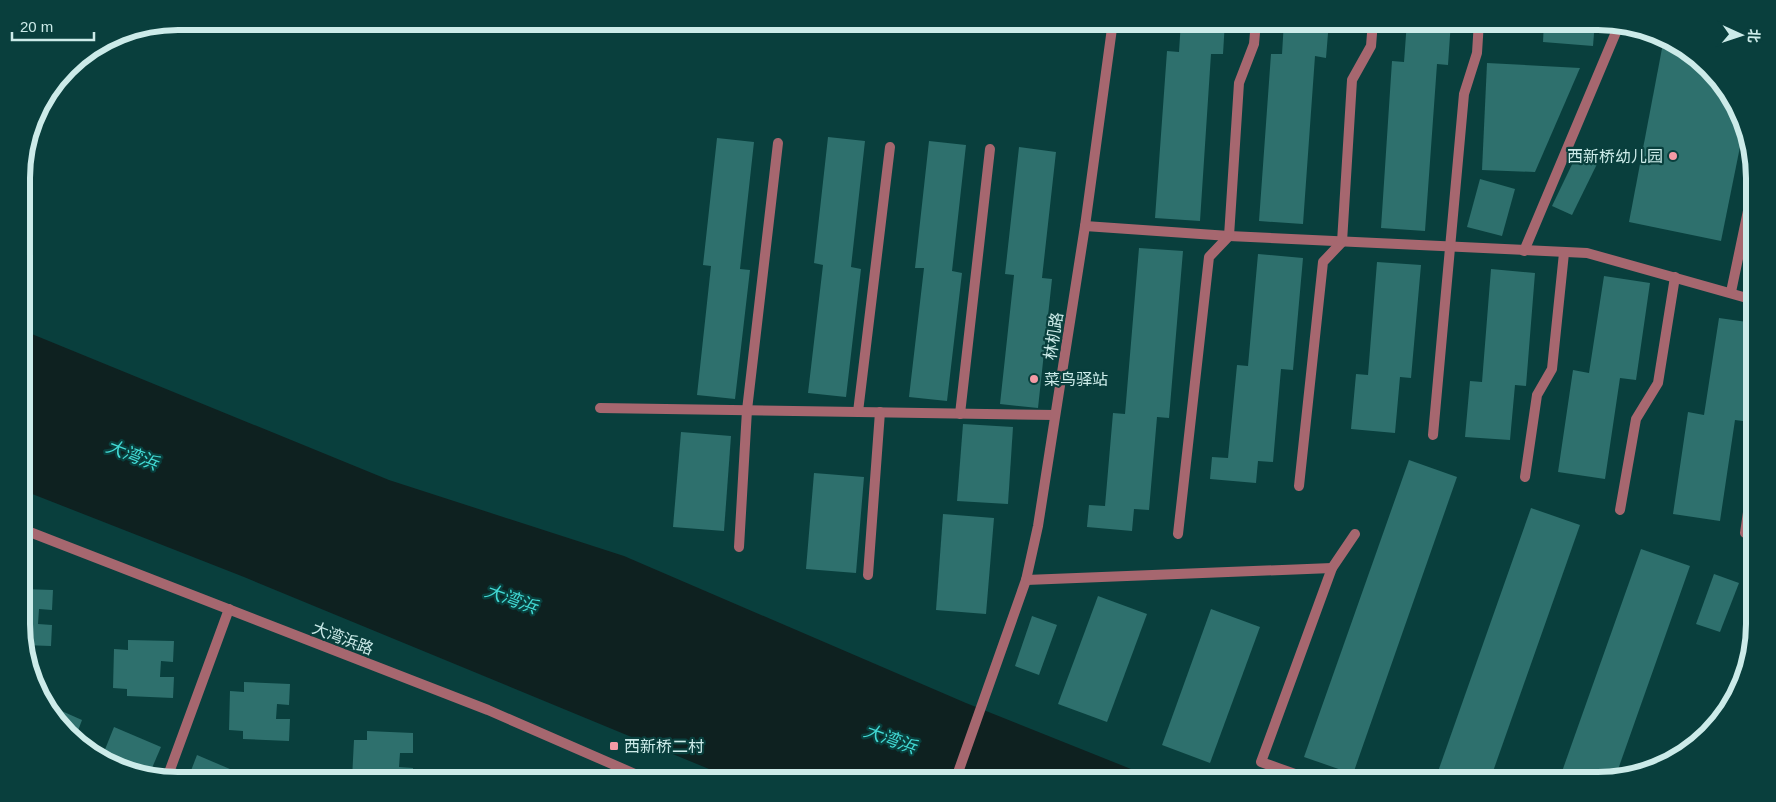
<svg xmlns="http://www.w3.org/2000/svg" width="1776" height="802" font-family="Helvetica,'Noto Sans SC',sans-serif">
<rect width="100%" height="100%" fill="#093f3d"/>
<!-- water -->
<path fill="#0e2120" d="M22,330L389,480L624,556L966,703L1161,781H738L244,577L22,490Z"/>
<!-- building -->
<g fill="#2e706d">
<path d="M1181,21H1225L1223,54H1211L1200,221L1155,218L1167,51L1179,52Z"/>
<path d="M1284,21H1329L1326,58L1315,56L1303,224L1259,221L1271,54H1282Z"/>
<path d="M1407,21H1451L1448,65L1437,64L1425,231L1381,228L1392,61L1404,62Z"/>
<path d="M1544,21H1595L1593,46L1543,42Z"/>
<path d="M1664,38L1722,83L1743,132L1721,241L1629,222Z"/>
<path d="M1487,63L1580,68L1535,172L1482,170Z"/>
<path d="M828,137L865,141L851,267L861,269L846,397L808,393L823,265L814,263Z"/>
<path d="M717,138L754,142L740,269L750,270L735,399L697,395L711,266L703,265Z"/>
<path d="M929,141L966,145L952,271L962,273L947,401L909,397L924,268H915Z"/>
<path d="M1019,147L1056,152L1042,278L1052,279L1038,408L1000,404L1014,275L1005,274Z"/>
<path d="M1577,154L1597,164L1572,215L1552,206Z"/>
<path d="M1480,179L1515,189L1502,236L1467,227Z"/>
<path d="M1139,248L1183,251L1169,418L1157,417L1149,510L1134,509L1132,531L1087,527L1089,505L1105,506L1113,413L1125,414Z"/>
<path d="M1258,254L1303,258L1293,370L1281,369L1273,462L1258,461L1256,483L1210,479L1212,457L1228,458L1237,365L1248,366Z"/>
<path d="M1377,262L1421,265L1411,378L1400,377L1395,433L1351,429L1356,374L1368,375Z"/>
<path d="M1491,269L1535,273L1526,386L1515,385L1510,440L1465,437L1470,381L1482,382Z"/>
<path d="M1604,276L1650,283L1636,380L1620,378L1605,479L1558,472L1573,370L1589,373Z"/>
<path d="M1719,318L1754,323V399L1751,422L1735,420L1720,521L1673,514L1688,412L1704,415Z"/>
<path d="M963,424L1013,427L1008,504L957,501Z"/>
<path d="M681,432L731,436L724,531L673,527Z"/>
<path d="M1409,460L1457,477L1353,774L1304,757Z"/>
<path d="M814,473L864,477L856,573L806,569Z"/>
<path d="M1531,508L1580,525L1490,780H1435Z"/>
<path d="M943,514L994,518L986,614L936,610Z"/>
<path d="M1641,549L1690,566L1615,778L1608,780H1559Z"/>
<path d="M1714,574L1739,583L1720,632L1696,624Z"/>
<path d="M23,589L53,590L52,610L39,609L38,624L52,625L51,646L23,645Z"/>
<path d="M1098,596L1147,614L1107,722L1058,704Z"/>
<path d="M1211,609L1260,627L1210,763L1162,745Z"/>
<path d="M1032,616L1057,625L1039,675L1015,666Z"/>
<path d="M1754,624L1743,684L1719,723Z"/>
<path d="M128,640L174,641L173,662L161,661L160,677H174L173,698L127,696V689L113,688L114,649L128,650Z"/>
<path d="M244,682L290,684L289,705L277,704L276,719H290L289,741L243,739V731L229,730L230,691L244,692Z"/>
<path d="M48,705L82,720L76,736L54,719Z"/>
<path d="M114,727L161,747L149,775L118,769L102,757Z"/>
<path d="M367,731L413,733V753H400L399,767L413,768V781L352,779L354,740H367Z"/>
<path d="M197,755L244,775L242,781H187Z"/>
<path d="M483,772L529,774V781H483Z"/>
</g>
<g fill="none" stroke-linecap="round" stroke-linejoin="round">
<!-- lane -->
<g stroke="#a6676f" stroke-width="10">
<path d="M1085,226L1229,236L1587,253L1754,300"/>
<path d="M1524,251L1619,25"/>
<path d="M1731,292L1754,182"/>
<path d="M600,408L1055,415"/>
<path d="M858,412L890,147"/>
<path d="M960,414L990,149"/>
<path d="M1433,435L1464,94L1477,53L1479,21"/>
<path d="M1525,477L1537,395L1552,369L1564,253"/>
<path d="M1299,486L1323,262L1342,242L1352,80L1371,46L1373,21"/>
<path d="M1620,510L1636,419L1658,383L1675,277"/>
<path d="M1745,533L1754,471"/>
<path d="M1178,534L1209,257L1229,236L1239,83L1254,44L1256,21"/>
<path d="M739,547L747,410L778,143"/>
<path d="M868,575L880,412"/>
<path d="M1026,580L1332,568"/>
<path d="M167,778L229,609"/>
<path d="M1312,780L1261,762L1332,568L1355,534"/>
</g>
<!-- street -->
<g stroke="#a6676f" stroke-width="10">
<path d="M22,529L488,710L651,781"/>
<path d="M955,781L1026,580L1038,526L1085,226L1113,21"/>
</g>
</g>
<!-- markers -->
<g fill="#f49aa5" stroke="#093f3d" stroke-width="2">
<circle cx="1673" cy="156" r="5"/>
<circle cx="1034" cy="379" r="5"/>
<rect x="609" y="741" width="10" height="10" rx="2.5"/>
</g>
<g text-anchor="middle" stroke-width="4.5" stroke-linejoin="round" paint-order="stroke">
<!-- poi labels -->
<g font-size="16" fill="#ccebe9" stroke="#093f3d" text-anchor="start">
<text x="1663" y="162" text-anchor="end">西新桥幼儿园</text>
<text x="1044" y="385">菜鸟驿站</text>
<text x="624" y="752">西新桥二村</text>
</g>
<!-- street labels -->
<g font-size="16" fill="#ccebe9" stroke="#093f3d">
<text transform="translate(1053 336) rotate(-81)" y="6">林机路</text>
<text transform="translate(343 638) rotate(21)" y="6">大湾浜路</text>
</g>
<!-- water labels -->
<g font-size="18" font-style="italic" fill="#42d8d3" stroke="#093f3d">
<text transform="translate(132 455) rotate(21)" y="6">大湾浜</text>
<text transform="translate(511 599) rotate(20)" y="6">大湾浜</text>
<text transform="translate(890 739) rotate(20)" y="6">大湾浜</text>
</g>
</g>
<!-- crop -->
<path d="M0 0H1776V802H0ZM178 30H1598A148 148 0 0 1 1746 178V624A148 148 0 0 1 1598 772H178A148 148 0 0 1 30 624V178A148 148 0 0 1 178 30Z" fill="#093f3d" fill-rule="evenodd"/>
<path fill="none" stroke="#ccebe9" stroke-width="6" d="M178 30H1598A148 148 0 0 1 1746 178V624A148 148 0 0 1 1598 772H178A148 148 0 0 1 30 624V178A148 148 0 0 1 178 30Z"/>
<!-- north arrow -->
<g transform="translate(1741 35) rotate(93)" stroke="#093f3d" stroke-width="4" paint-order="stroke">
<path d="M0-4L9 19L0 12L-9 19Z" fill="#ccebe9"/>
<text y="-8" font-size="14" font-weight="bold" text-anchor="middle" fill="#ccebe9">北</text>
</g>
<!-- scale -->
<path d="M12 32v8h82v-8" fill="none" stroke="#ccebe9" stroke-width="2.5"/>
<text x="20" y="32" font-size="15" fill="#ccebe9" stroke="#093f3d" stroke-width="4" paint-order="stroke">20 m</text>
</svg>
